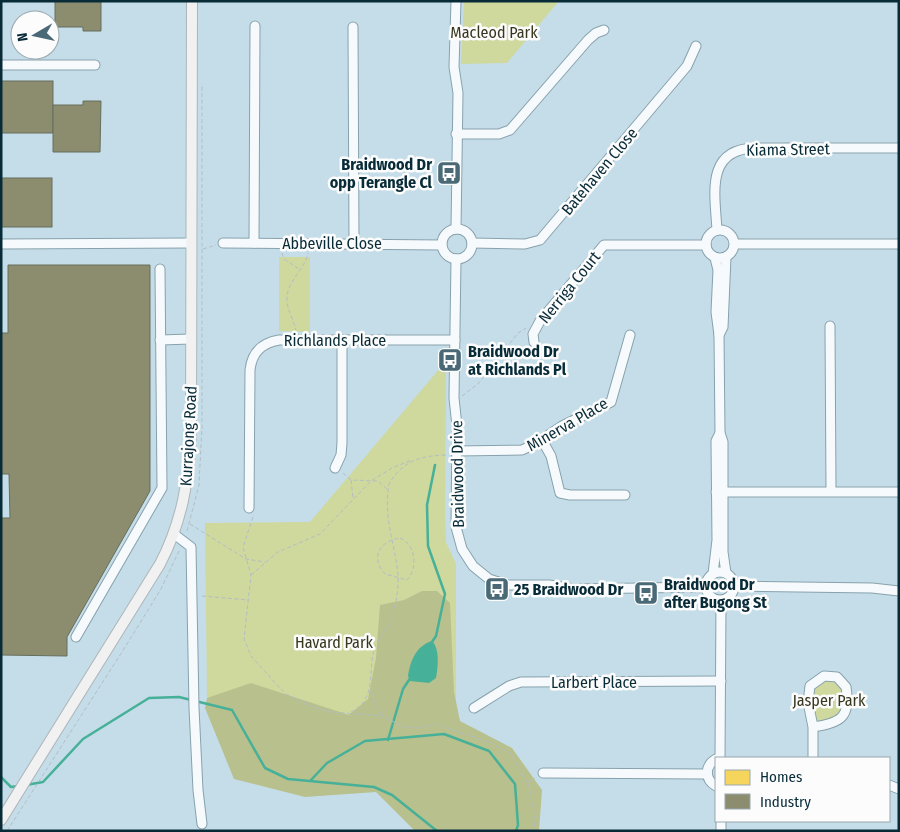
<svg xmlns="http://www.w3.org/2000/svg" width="900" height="832" font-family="'Fira Sans Condensed',sans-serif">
<rect width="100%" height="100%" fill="#c5dde8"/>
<!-- green -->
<g fill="#cfd89d">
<path d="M464,1H559L507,63L461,64Z"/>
<path d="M279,257H310V332L279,331Z"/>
<path d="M446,361L445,517L446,542L456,564V725L373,777L250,732L207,698L205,523L310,522Z"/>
<path d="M828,677L842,684L845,703L837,717L817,723L811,711L813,688Z"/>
</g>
<!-- forest -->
<path fill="#b8c08d" d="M422,591H437L450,603L454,692L460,721L512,748L542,790L539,831H415L376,792L305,797L234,779L205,708L207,698L251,683L349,715L368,699L376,658L380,605L404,600Z"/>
<!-- water -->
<path fill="#47b098" d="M432,641C440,649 438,667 436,678L429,683L410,681L408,676C410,661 416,646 432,641Z"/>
<!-- homes -->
<circle fill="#f6d55c" stroke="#afa251" cx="828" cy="699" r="3"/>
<!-- industry -->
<g fill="#8c8c6e" stroke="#646f5e">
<path d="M55,1H101V31H83V27H55Z"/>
<rect x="1" y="81" width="52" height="52"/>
<path d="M83,101H101L100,152H53V105H83Z"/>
<rect x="1" y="178" width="51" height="49"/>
<path d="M8,265H150V491L67,637V656L1,655V518H10L9,474H1V333H8Z"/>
</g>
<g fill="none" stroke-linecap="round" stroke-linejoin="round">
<!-- stream -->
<g stroke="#47b098" stroke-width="2.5">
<path d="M430,645L436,636L445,594L428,546L427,505L435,465"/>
<path d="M388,740L403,689L411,677"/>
<path d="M1,777L11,787L18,786"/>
<path d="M311,780L327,763L365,741L444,734L489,751L515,784L518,825L516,831"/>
<path d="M26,785L43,782L83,739L149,698L179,697L232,710L265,768L288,779L374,787L392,795L437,831"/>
</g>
<defs>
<g id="minor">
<path d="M456,1L454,67L458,93L456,229"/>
<path d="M353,27L354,243"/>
<path d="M1,65H95"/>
<path d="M456,134H499L510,130L588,40L596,33L604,30"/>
<circle cx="457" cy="244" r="15"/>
<circle cx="720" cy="244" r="14"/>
<path d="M717,230C715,194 705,149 755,148H899"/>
<path d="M223,243L441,245"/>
<path d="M254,243L255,26"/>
<path d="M472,243L525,244L540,240L687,66L696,46"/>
<path d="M1,244L190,243"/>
<path d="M735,244H899"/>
<path d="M715,258L718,270L716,312L719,335L720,433L723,442V552L726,573"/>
<path d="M456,259L454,398L457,426L456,527L462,549L473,566L489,579L508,585H549L574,589L706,587"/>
<path d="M830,326L831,491"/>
<path d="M719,335L723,327L726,257"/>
<path d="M160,340L191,339"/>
<path d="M534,342L533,334L540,321L604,245H706"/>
<path d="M542,440L551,456L560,493L570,495H625"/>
<path d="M456,451L522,450L535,444L562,426L611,402L630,335"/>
<path d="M335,468L341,455L342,443V340"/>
<path d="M716,492H899"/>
<path d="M249,508L250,370C252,352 262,343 279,340H455"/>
<path d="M174,534L191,547L194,708L198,790L202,824"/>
<circle cx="720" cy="586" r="14"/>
<path d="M713,574L717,540L716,441L720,433"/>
<path d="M735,586L872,588L899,591"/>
<path d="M76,637L162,488L160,269"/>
<path d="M474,708L509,686L521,682L721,681"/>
<path d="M720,758L721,601"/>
<path d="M813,758V727L808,702L810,686L824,676L837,677L846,687C851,717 841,723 813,727"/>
<path d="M716,759C704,766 705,780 716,786"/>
<path d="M543,773L707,774"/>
<path d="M889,785L899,789"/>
<path d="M721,831V821"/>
</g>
<path id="major" d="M1,820L160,564C182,522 189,480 191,433L192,1"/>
</defs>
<!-- minor casing -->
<use href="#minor" stroke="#87a2ad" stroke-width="11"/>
<!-- major casing -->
<use href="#major" stroke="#adb5b9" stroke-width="12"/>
<!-- path -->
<g stroke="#b2bec4" stroke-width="1" stroke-dasharray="4 2.5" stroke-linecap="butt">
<path d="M203,249L216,245"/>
<path d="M282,253L284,259L299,269"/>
<path d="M296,332C295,321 287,311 287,300C286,281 305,270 308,253"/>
<path d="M462,396L478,384L518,333L526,328"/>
<path d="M343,473L351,480L378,481L388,490"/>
<path d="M351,480L353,498"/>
<path d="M253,517L243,547L251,575L244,639L251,656L278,686L286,694L311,706L331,712L383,716L403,727L419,728L436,724L491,743L511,754L529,786L535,818L534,831"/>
<path d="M190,524L246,559L265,562"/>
<path d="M187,531L199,485L202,426V84"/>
<path d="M400,538C416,544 418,569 407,580L385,574C370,558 379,541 400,538Z"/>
<path d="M251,575L278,552L320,534L371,481L392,468L412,460"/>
<path d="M202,596L248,600"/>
<path d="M371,687L376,706L383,716"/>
<path d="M824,698L830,695L832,699H838"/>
<path d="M817,699H824L827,703L832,699"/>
<path d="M351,712C379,699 366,667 376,644C380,636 388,629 391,621C395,609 399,589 398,575C395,543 383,518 389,484C403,460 421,456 446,455"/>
<path d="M528,782L535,778"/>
<path d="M7,831L122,652L161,589L180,549"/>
</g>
<!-- minor -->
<use href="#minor" stroke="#f6fafc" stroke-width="9"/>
<!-- major -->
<use href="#major" stroke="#f0f1f0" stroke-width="10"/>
</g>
<!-- icons -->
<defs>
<symbol id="bus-square" viewBox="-11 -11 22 22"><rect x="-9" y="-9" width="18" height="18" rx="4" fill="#4a6976" stroke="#fcfcfc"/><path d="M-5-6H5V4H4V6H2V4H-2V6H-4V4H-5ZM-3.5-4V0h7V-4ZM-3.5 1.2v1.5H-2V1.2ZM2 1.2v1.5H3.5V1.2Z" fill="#fff"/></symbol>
</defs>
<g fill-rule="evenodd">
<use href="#bus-square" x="435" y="159" width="28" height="28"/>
<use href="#bus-square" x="436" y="346" width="28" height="28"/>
<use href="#bus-square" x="483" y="575" width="28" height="28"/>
<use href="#bus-square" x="632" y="579" width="28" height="28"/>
</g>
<g text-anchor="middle" stroke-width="5" stroke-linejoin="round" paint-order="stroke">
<!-- park labels -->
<g font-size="16" fill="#373720" stroke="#fcfcfc">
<text x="494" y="38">Macleod Park</text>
<text x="334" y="648">Havard Park</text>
<text x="829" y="706">Jasper Park</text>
</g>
<!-- street labels -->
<g font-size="16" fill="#082b38" stroke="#fcfcfc">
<text transform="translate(788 149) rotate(-1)" y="6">Kiama Street</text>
<text transform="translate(599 171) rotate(-50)" y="6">Batehaven Close</text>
<text x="332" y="249">Abbeville Close</text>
<text transform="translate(569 287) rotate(-51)" y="6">Nerriga Court</text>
<text x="335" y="346">Richlands Place</text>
<text transform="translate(567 424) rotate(-30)" y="6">Minerva Place</text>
<text transform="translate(188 436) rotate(-87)" y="6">Kurrajong Road</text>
<text transform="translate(457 474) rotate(-91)" y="6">Braidwood Drive</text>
<text x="594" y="688">Larbert Place</text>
</g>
<!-- poi labels -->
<g font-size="16" font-weight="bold" fill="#082b38" stroke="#fcfcfc" text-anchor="start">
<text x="432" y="170" text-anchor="end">Braidwood Dr<tspan x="432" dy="18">opp Terangle Cl</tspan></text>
<text x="468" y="357">Braidwood Dr<tspan x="468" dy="18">at Richlands Pl</tspan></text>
<text x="664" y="590">Braidwood Dr<tspan x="664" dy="18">after Bugong St</tspan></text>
<text x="514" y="595">25 Braidwood Dr</text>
</g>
</g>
<!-- border -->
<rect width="900" height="832" fill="none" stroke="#082b38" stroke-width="5"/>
<!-- legend -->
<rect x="715" y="757" width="175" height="65" fill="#fcfcfc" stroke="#9aa8ae"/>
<rect x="725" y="770" width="25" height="15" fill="#f6d55c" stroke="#9aa8ae"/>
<text x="760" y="782" font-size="15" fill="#082b38">Homes</text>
<rect x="725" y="794" width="25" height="15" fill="#8c8c6e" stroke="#9aa8ae"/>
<text x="760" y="807" font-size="15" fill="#082b38">Industry</text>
<!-- north arrow -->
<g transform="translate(35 35) rotate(261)"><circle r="24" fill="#fcfcfc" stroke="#9aa8ae"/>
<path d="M0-4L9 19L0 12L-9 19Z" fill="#4a6976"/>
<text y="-8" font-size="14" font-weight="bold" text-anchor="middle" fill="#082b38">N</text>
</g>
</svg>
